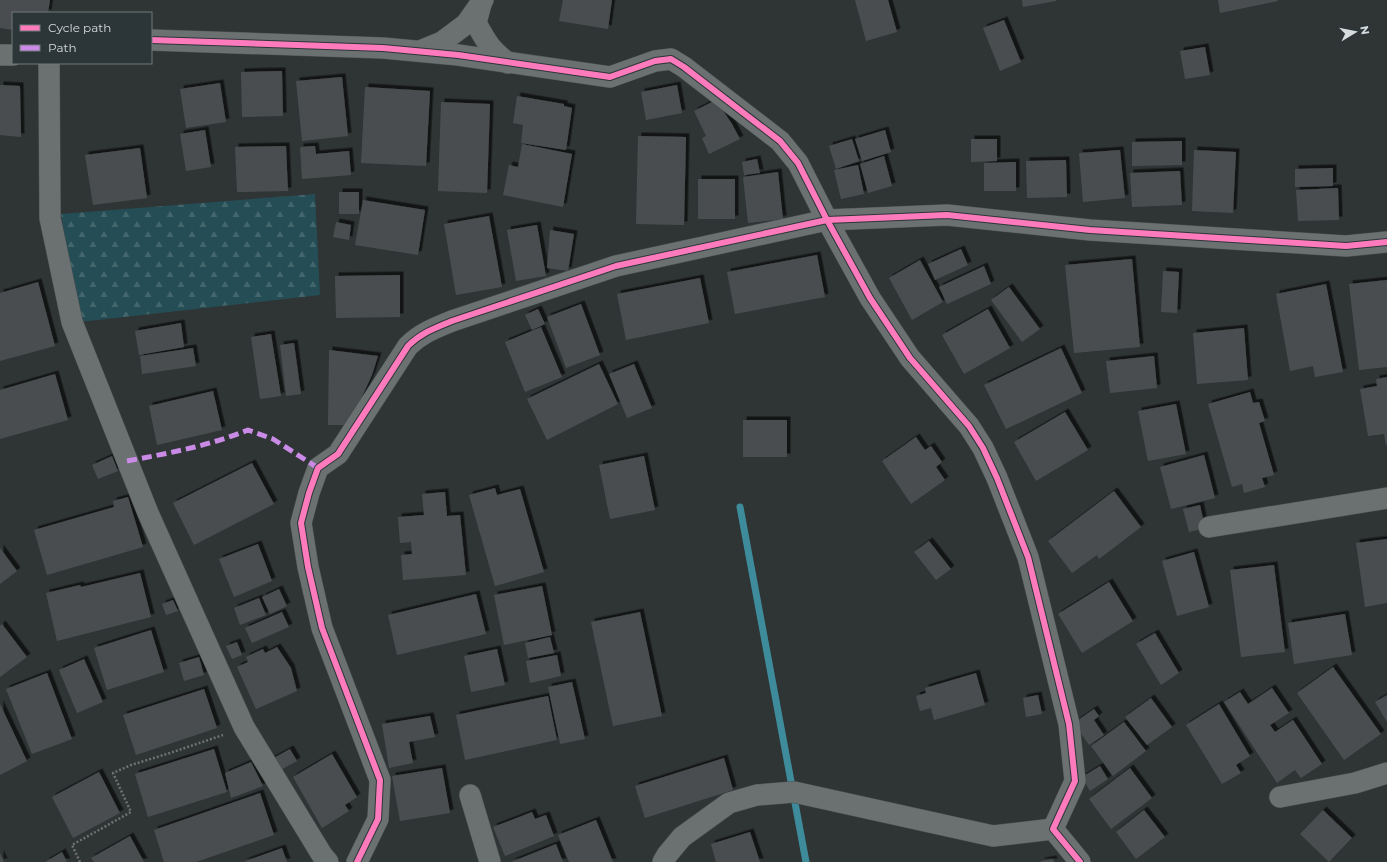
<svg xmlns="http://www.w3.org/2000/svg" width="1387" height="862" font-family="Montserrat,sans-serif">
<defs>
<pattern id="forest-firs" width="22" height="20" patternUnits="userSpaceOnUse"><rect width="22" height="20" fill="#244d55"/><path d="M5 1l3.5 6h-7zM16 11l3.5 6h-7z" fill="#43666d"/></pattern>
<filter id="shadow"><feDropShadow dx="3.5" dy="-3.5" stdDeviation="0" flood-color="#0009"/></filter>
</defs>
<rect width="100%" height="100%" fill="#2f3435"/>
<!-- forest -->
<path fill="url(#forest-firs)" d="M315,194L320,295L79,322L61,214Z"/>
<g fill="none" stroke-linecap="round" stroke-linejoin="round">
<!-- stream -->
<path stroke="#3e8c9b" stroke-width="7" d="M740,507L806,862"/>
</g>
<!-- building -->
<g fill="#4a4e4f" filter="url(#shadow)">
<path d="M0,0H50L48,13H13V30L0,28Z"/>
<path d="M563,0H612L608,29L559,21Z"/>
<path d="M855,0H888L897,32L866,41Z"/>
<path d="M1022,0H1056V1L1023,7Z"/>
<path d="M1218,0H1278V1L1220,13Z"/>
<path d="M1004,20L1021,62L1000,71L983,28Z"/>
<path d="M1205,47L1210,75L1185,79L1180,51Z"/>
<path d="M282,71L283,116L242,117L241,72Z"/>
<path d="M342,77L348,136L302,141L296,81Z"/>
<path d="M220,83L226,122L186,128L180,89Z"/>
<path d="M0,85L20,86L21,137L0,135Z"/>
<path d="M677,85L682,113L646,120L641,92Z"/>
<path d="M365,87L430,91L426,166L361,163Z"/>
<path d="M517,96L564,104V106L572,108L566,150L521,143L523,125L513,123Z"/>
<path d="M716,100L732,124L740,139L709,154L702,138L706,136L694,111Z"/>
<path d="M441,102L490,104L487,193L438,191Z"/>
<path d="M205,130L211,167L186,171L180,134Z"/>
<path d="M885,130L891,152L862,161L855,139Z"/>
<path d="M638,136L686,137L684,225L636,224Z"/>
<path d="M852,139L859,161L836,169L829,146Z"/>
<path d="M971,139H997V161L971,162Z"/>
<path d="M1182,141V165L1132,166V142Z"/>
<path d="M522,144L572,154L563,207L503,195L509,165L518,167Z"/>
<path d="M286,146L288,191L237,192L235,147Z"/>
<path d="M315,146L316,154L349,151L351,175L302,179L300,147Z"/>
<path d="M140,148L147,198L93,205L85,155Z"/>
<path d="M1120,150L1125,198L1083,202L1079,153Z"/>
<path d="M1194,150L1236,152L1233,213L1192,211Z"/>
<path d="M884,156L892,186L868,193L860,164Z"/>
<path d="M757,159L760,173L744,175L742,162Z"/>
<path d="M1066,160L1067,197L1027,198L1026,161Z"/>
<path d="M1016,162V191H984V163Z"/>
<path d="M858,165L864,194L841,199L834,170Z"/>
<path d="M1333,168V186L1295,187V169Z"/>
<path d="M1180,171L1182,205L1132,207L1130,173Z"/>
<path d="M778,172L783,219L748,223L743,177Z"/>
<rect x="698" y="179" width="37" height="40"/>
<path d="M1338,188L1339,220L1298,221L1296,190Z"/>
<rect x="339" y="192" width="20" height="22"/>
<path d="M363,200L425,210L418,255L355,245Z"/>
<path d="M489,216L502,287L456,295L444,224Z"/>
<path d="M336,222L351,225L349,240L333,237Z"/>
<path d="M537,225L546,276L516,281L507,230Z"/>
<path d="M550,230L574,234L568,271L547,268Z"/>
<path d="M961,249L968,265L935,280L928,264Z"/>
<path d="M817,255L825,297L735,314L727,272Z"/>
<path d="M1132,259L1140,347L1074,353L1065,265Z"/>
<path d="M920,260L943,302L912,320L889,278Z"/>
<path d="M984,266L991,284L947,304L939,287Z"/>
<path d="M1163,271L1179,272L1177,313L1161,312Z"/>
<path d="M400,275V317L336,318L335,276Z"/>
<path d="M700,278L709,323L626,340L617,294Z"/>
<path d="M1387,280V367L1359,370L1349,284Z"/>
<path d="M38,282L55,346L0,361V293Z"/>
<path d="M1326,284L1343,372L1315,377L1313,366L1290,371L1276,294Z"/>
<path d="M1009,287L1040,329L1022,342L991,300Z"/>
<path d="M581,304L600,355L566,368L547,317Z"/>
<path d="M538,309L545,324L532,330L525,315Z"/>
<path d="M988,309L1010,348L964,374L942,335Z"/>
<path d="M181,323L184,347L139,355L135,331Z"/>
<path d="M541,327L562,377L525,392L505,342Z"/>
<path d="M1244,328L1248,380L1197,384L1193,333Z"/>
<path d="M271,334L281,396L260,399L251,337Z"/>
<path d="M294,343L301,394L286,396L280,345Z"/>
<path d="M193,348L196,366L142,374L140,356Z"/>
<path d="M1061,348L1082,393L1006,429L984,385Z"/>
<path d="M329,350L378,356L372,375L349,425H328Z"/>
<path d="M1154,356L1157,388L1110,393L1106,361Z"/>
<path d="M599,364L618,404L547,440L527,399Z"/>
<path d="M634,364L652,408L627,418L609,374Z"/>
<path d="M55,374L68,420L0,439V390Z"/>
<path d="M1387,377V445H1386L1384,434L1368,436L1360,389L1377,386L1376,379Z"/>
<path d="M213,391L222,430L157,445L149,406Z"/>
<path d="M1250,392L1253,403L1259,402L1265,421L1259,423L1274,475L1262,478L1265,487L1244,493L1242,484L1232,487L1208,404Z"/>
<path d="M1176,404L1186,454L1148,461L1138,411Z"/>
<path d="M1065,412L1088,450L1036,481L1014,442Z"/>
<rect x="743" y="420" width="44" height="37"/>
<path d="M916,437L925,450L931,446L942,462L936,467L945,480L911,504L882,461Z"/>
<path d="M1204,455L1215,498L1171,509L1160,467Z"/>
<path d="M112,456L118,471L98,479L92,465Z"/>
<path d="M644,456L655,510L610,519L599,465Z"/>
<path d="M252,463L274,504L194,545L173,503Z"/>
<path d="M495,488L497,495L520,489L544,572L495,586L469,495Z"/>
<path d="M1114,491L1141,527L1099,559L1097,555L1072,573L1048,541Z"/>
<path d="M445,492L447,516L460,515L466,575L403,580L401,555L412,554L411,542L400,543L398,517L424,515L422,494Z"/>
<path d="M128,497L143,547L47,575L34,530L114,507L113,501Z"/>
<path d="M1200,505L1205,528L1189,532L1183,509Z"/>
<path d="M1387,539V603L1365,607L1356,543Z"/>
<path d="M929,541L951,569L936,580L914,552Z"/>
<path d="M258,544L272,581L234,597L219,559Z"/>
<path d="M0,548L17,571L0,584Z"/>
<path d="M1194,552L1209,607L1177,616L1162,561Z"/>
<path d="M1274,565L1285,652L1241,657L1230,570Z"/>
<path d="M140,573L151,617L57,641L46,593L80,585L81,587Z"/>
<path d="M1109,582L1133,621L1082,653L1058,614Z"/>
<path d="M542,586L552,635L504,645L494,595Z"/>
<path d="M279,589L287,606L270,614L262,597Z"/>
<path d="M476,594L486,634L397,655L388,615Z"/>
<path d="M259,598L266,615L240,625L234,608Z"/>
<path d="M173,600L178,611L166,615L162,604Z"/>
<path d="M282,612L289,627L252,643L245,628Z"/>
<path d="M640,612L662,716L613,726L591,622Z"/>
<path d="M1345,614L1352,655L1294,664L1288,623Z"/>
<path d="M2,624L27,657L0,677V626Z"/>
<path d="M151,630L164,672L107,690L94,648Z"/>
<path d="M1155,633L1179,673L1161,685L1136,644Z"/>
<path d="M550,637L554,653L528,658L525,643Z"/>
<path d="M237,642L242,655L232,659L226,646Z"/>
<path d="M277,647L291,668L297,691L256,709L237,667L248,662L246,657L263,649L265,653Z"/>
<path d="M497,649L505,685L471,692L464,656Z"/>
<path d="M557,655L561,676L530,683L526,661Z"/>
<path d="M199,657L204,675L184,681L179,663Z"/>
<path d="M84,659L103,702L77,713L59,670Z"/>
<path d="M1333,667L1381,734L1344,760L1297,693Z"/>
<path d="M47,673L72,739L32,754L6,689Z"/>
<path d="M976,673L985,705L934,720L931,708L920,711L916,696L926,693L925,688Z"/>
<path d="M572,682L585,739L560,744L548,687Z"/>
<path d="M1272,688L1289,713L1270,725L1275,732L1293,720L1322,764L1301,778L1295,770L1277,783L1224,702L1240,692L1248,704Z"/>
<path d="M204,689L217,728L136,755L123,715Z"/>
<path d="M1038,695L1042,714L1026,717L1023,698Z"/>
<path d="M1387,695V722L1375,702Z"/>
<path d="M548,696L557,740L465,760L456,715Z"/>
<path d="M1151,698L1172,727L1147,745L1125,717Z"/>
<path d="M0,704L27,761L0,775Z"/>
<path d="M1219,704L1250,756L1236,765L1241,773L1222,784L1186,725Z"/>
<path d="M1094,709L1099,716L1094,720L1104,735L1089,745L1074,723Z"/>
<path d="M430,716L435,737L409,742L413,763L389,768L382,724Z"/>
<path d="M1124,722L1146,751L1113,776L1091,746Z"/>
<path d="M214,749L227,792L148,817L135,774Z"/>
<path d="M290,749L297,761L277,772L270,760Z"/>
<path d="M332,754L357,797L345,805L349,811L322,828L293,777Z"/>
<path d="M724,758L733,790L645,818L635,786Z"/>
<path d="M251,762L263,786L231,798L225,773Z"/>
<path d="M1100,766L1108,779L1090,791L1082,777Z"/>
<path d="M442,768L450,813L400,821L392,776Z"/>
<path d="M1130,768L1152,798L1111,829L1089,799Z"/>
<path d="M99,772L120,813L73,838L52,797Z"/>
<path d="M260,793L274,835L196,862H164L154,830Z"/>
<path d="M1144,810L1165,837L1136,859L1116,832Z"/>
<path d="M1323,810L1352,838L1329,862L1300,834Z"/>
<path d="M532,812L535,819L546,815L554,836L505,856L493,827Z"/>
<path d="M596,820L613,862H569L558,835Z"/>
<path d="M750,832L760,862H716L711,844Z"/>
<path d="M130,836L144,862H94L91,858Z"/>
<path d="M556,844L563,862H511Z"/>
<path d="M282,848L287,862H243Z"/>
<path d="M62,852L67,862H45Z"/>
<path d="M0,853L4,862H0Z"/>
<path d="M1053,859L1054,862H1041V861Z"/>
</g>
<g fill="none" stroke-linecap="round" stroke-linejoin="round">
<defs>
<g id="minor">
<path d="M481,4L476,23C487,43 490,49 508,63"/>
<path d="M151,40L383,48L458,55L610,77L655,61L671,59L684,67L780,141L798,163L827,220L870,298L910,358L969,426L983,448L997,478L1028,557L1069,724L1075,781L1053,829L1080,862"/>
<path d="M420,51L442,42L466,24L483,0"/>
<path d="M0,55H13"/>
<path d="M49,63L50,218L72,322L148,513L244,727L322,855L328,862"/>
<path d="M1209,527L1387,498"/>
<path d="M470,795L490,862"/>
<path d="M1280,797L1355,783L1387,773"/>
<path d="M357,862L378,819L380,780L322,628L308,567L301,523L309,493L318,468L338,454L408,346C421,333 435,328 452,321L616,266L827,220L947,215L1090,230L1346,246L1387,242"/>
<path d="M663,862L667,855L682,837L729,803L757,795L794,792L993,836L1053,829"/>
</g>
</defs>
<!-- minor casing -->
<use href="#minor" stroke="#4d5253" stroke-width="22"/>
<!-- path -->
<path stroke="#6e7172" stroke-width="2.5" stroke-dasharray="2 2" stroke-linecap="butt" d="M80,862L72,845L131,812L113,773L131,765L170,753L223,735"/>
<!-- minor -->
<use href="#minor" stroke="#6b7070" stroke-width="21"/>
<!-- quiet -->
<path stroke="#ca8be6" stroke-width="5" stroke-dasharray="10 5" stroke-linecap="butt" d="M127,461C170,453 208,446 248,430L273,439L318,468"/>
<defs>
<g id="cycleway">
<path d="M151,40L383,48L458,55L610,77L655,61L671,59L684,67L780,141L798,163L827,220L870,298L910,358L969,426L983,448L997,478L1028,557L1069,724L1075,781L1053,829L1080,862"/>
<path d="M357,862L378,819L380,780L322,628L308,567L301,523L309,493L318,468L338,454L408,346C421,333 435,328 452,321L616,266L827,220L947,215L1090,230L1346,246L1387,242"/>
</g>
</defs>
<!-- cycleway casing -->
<use href="#cycleway" stroke="#2c3638" stroke-width="8"/>
<!-- cycleway -->
<use href="#cycleway" stroke="#fd7abc" stroke-width="6"/>
</g>
<!-- legend -->
<rect x="12" y="12" width="140" height="52" fill="#2c3638" stroke="#70787a"/>
<rect x="20" y="25" width="20" height="6" fill="#fd7abc" stroke="#70787a"/>
<text x="48" y="32" font-size="12" fill="#d6dcdd">Cycle path</text>
<rect x="20" y="45" width="20" height="6" fill="#ca8be6" stroke="#70787a"/>
<text x="48" y="52" font-size="12" fill="#d6dcdd">Path</text>
<!-- north arrow -->
<g transform="translate(1355 32) rotate(80)" stroke="#2c3638" stroke-width="3" paint-order="stroke">
<path d="M0-3L7 15L0 10L-7 15Z" fill="#d6dcdd"/>
<text y="-6" font-size="11" font-weight="bold" text-anchor="middle" fill="#d6dcdd">N</text>
</g>
</svg>
